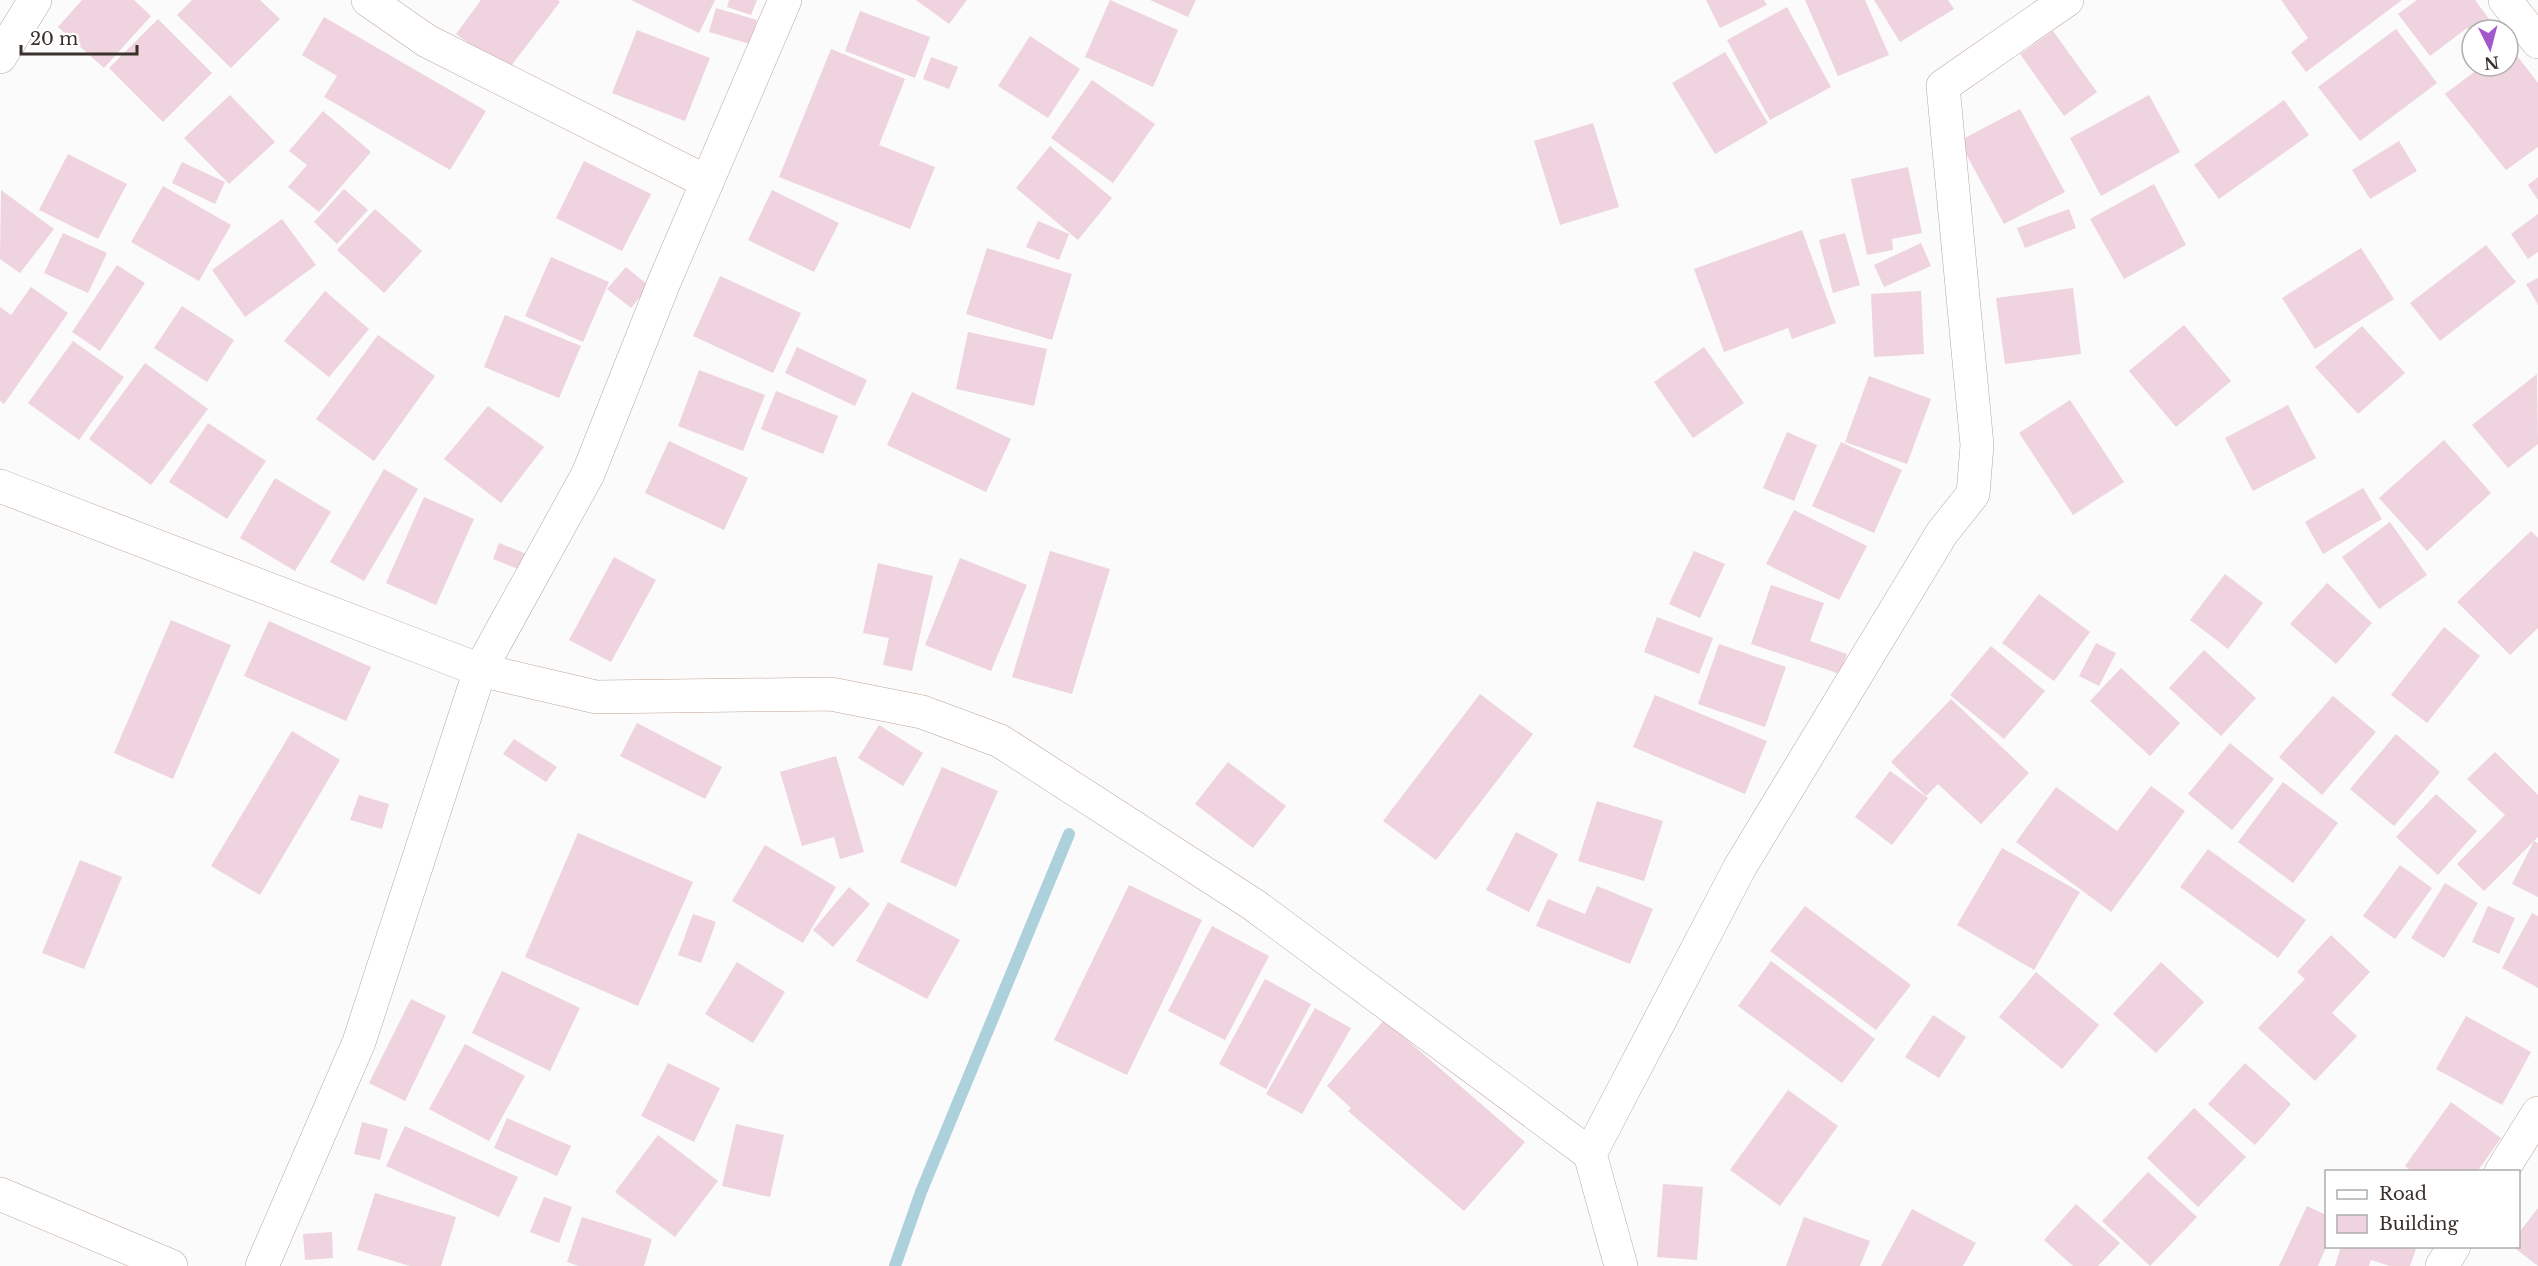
<svg xmlns="http://www.w3.org/2000/svg" width="2538" height="1266" font-family="'Libre Baskerville',serif">
<rect width="100%" height="100%" fill="#fbfbfb"/>
<g fill="none" stroke-linecap="round" stroke-linejoin="round">
<!-- stream -->
<path stroke="#add1dc" stroke-width="12" d="M895,1266L921,1192L1069,834"/>
</g>
<!-- building -->
<g fill="#efd3de">
<path d="M82,0H134L151,16L104,68L58,27Z"/>
<path d="M192,0H260L280,19L231,68L177,15Z"/>
<path d="M481,0H558L560,2L507,71L456,34Z"/>
<path d="M631,0H715L699,33Z"/>
<path d="M729,0H757L751,15L727,7Z"/>
<path d="M916,0H967L949,24Z"/>
<path d="M1110,0L1178,30L1153,87L1085,57Z"/>
<path d="M1150,0H1196L1188,17Z"/>
<path d="M1706,0H1764L1767,5L1720,28Z"/>
<path d="M1805,0H1865L1889,55L1838,76Z"/>
<path d="M1874,0H1948L1954,9L1900,42Z"/>
<path d="M2281,0H2402L2306,72L2291,52L2308,38Z"/>
<path d="M2417,0H2475L2497,30H2472V34L2467,28L2430,56L2398,14Z"/>
<path d="M1787,7L1831,87L1770,120L1727,40Z"/>
<path d="M716,8L757,20L750,44L709,32Z"/>
<path d="M860,11L930,37L915,78L845,51Z"/>
<path d="M324,17L486,111L450,170L324,97L337,76L302,55Z"/>
<path d="M158,19L212,73L163,122L109,68Z"/>
<path d="M2396,29L2437,83L2360,141L2318,87Z"/>
<path d="M637,30L710,58L685,121L612,93Z"/>
<path d="M2053,31L2097,92L2064,116L2020,54Z"/>
<path d="M1030,36L1080,69L1048,118L998,86Z"/>
<path d="M2508,44L2538,83V147L2506,170L2445,94L2482,66H2508Z"/>
<path d="M831,49L905,79L879,145L935,167L910,229L779,177Z"/>
<path d="M1725,52L1768,123L1715,154L1672,83Z"/>
<path d="M931,57L958,67L949,89L923,79Z"/>
<path d="M1092,80L1155,124L1113,183L1051,138Z"/>
<path d="M230,95L275,142L229,184L184,138Z"/>
<path d="M2149,95L2180,152L2101,196L2070,138Z"/>
<path d="M2284,100L2309,135L2219,199L2194,165Z"/>
<path d="M2020,109L2065,192L2004,224L1959,141Z"/>
<path d="M323,111L371,152L319,212L288,187L307,165L289,151Z"/>
<path d="M1593,123L1619,207L1560,225L1534,141Z"/>
<path d="M2399,141L2417,171L2370,199L2352,170Z"/>
<path d="M1050,146L1112,198L1078,240L1016,188Z"/>
<path d="M68,154L127,184L98,239L39,210Z"/>
<path d="M584,161L651,194L622,251L556,218Z"/>
<path d="M182,162L225,182L215,204L172,183Z"/>
<path d="M1908,167L1922,233L1892,239L1893,250L1867,255L1851,179Z"/>
<path d="M2538,177V200L2528,185Z"/>
<path d="M2154,184L2186,245L2124,279L2090,219Z"/>
<path d="M163,186L231,225L199,281L131,242Z"/>
<path d="M344,189L368,210L337,244L314,222Z"/>
<path d="M1,190L54,229L20,273L0,259Z"/>
<path d="M772,190L839,223L814,272L748,240Z"/>
<path d="M375,209L422,251L384,293L337,250Z"/>
<path d="M2069,209L2076,228L2025,248L2017,228Z"/>
<path d="M2538,214V252L2528,259L2511,234Z"/>
<path d="M282,219L316,265L245,317L212,270Z"/>
<path d="M1038,221L1069,234L1059,260L1026,247Z"/>
<path d="M1802,230L1836,323L1792,339L1788,328L1724,352L1694,269Z"/>
<path d="M63,233L107,253L88,293L44,273Z"/>
<path d="M1845,233L1860,285L1833,293L1819,240Z"/>
<path d="M1921,243L1931,266L1884,287L1874,265Z"/>
<path d="M2486,245L2516,282L2440,341L2410,303Z"/>
<path d="M987,248L1072,274L1052,340L966,314Z"/>
<path d="M2361,248L2394,299L2315,349L2282,298Z"/>
<path d="M551,257L609,282L583,342L525,316Z"/>
<path d="M117,265L145,283L100,351L72,332Z"/>
<path d="M626,267L649,286L631,308L607,289Z"/>
<path d="M720,276L801,313L773,373L693,336Z"/>
<path d="M2538,278V305L2526,284Z"/>
<path d="M31,287L68,313L4,404L0,401V307L11,315Z"/>
<path d="M2073,288L2081,354L2005,364L1996,298Z"/>
<path d="M325,291L369,329L329,377L284,341Z"/>
<path d="M1921,291L1924,354L1874,357L1871,294Z"/>
<path d="M182,306L234,340L207,382L154,348Z"/>
<path d="M505,315L581,346L559,398L484,367Z"/>
<path d="M2184,325L2231,381L2176,427L2129,371Z"/>
<path d="M2362,326L2405,373L2358,414L2315,367Z"/>
<path d="M968,332L1047,349L1034,406L956,389Z"/>
<path d="M378,335L435,376L374,461L316,419Z"/>
<path d="M73,341L124,377L79,440L28,403Z"/>
<path d="M797,347L867,380L855,406L785,373Z"/>
<path d="M1704,347L1744,403L1693,438L1654,382Z"/>
<path d="M145,363L208,409L151,485L89,439Z"/>
<path d="M699,370L765,395L743,451L678,426Z"/>
<path d="M2537,374L2538,444L2508,468L2472,425Z"/>
<path d="M1869,376L1931,399L1907,464L1845,442Z"/>
<path d="M776,391L838,416L823,454L761,429Z"/>
<path d="M912,392L1011,439L986,492L887,445Z"/>
<path d="M2070,400L2124,482L2073,515L2019,433Z"/>
<path d="M2288,405L2316,458L2253,491L2225,438Z"/>
<path d="M488,406L544,447L501,503L444,459Z"/>
<path d="M208,423L266,461L227,519L169,482Z"/>
<path d="M1787,432L1817,445L1794,501L1763,488Z"/>
<path d="M2444,440L2491,493L2427,551L2379,498Z"/>
<path d="M669,441L748,478L724,530L645,493Z"/>
<path d="M1841,442L1902,470L1874,533L1812,506Z"/>
<path d="M384,469L418,489L364,581L330,562Z"/>
<path d="M275,478L331,512L295,571L240,538Z"/>
<path d="M2363,488L2382,519L2323,554L2305,522Z"/>
<path d="M424,497L474,519L436,605L386,583Z"/>
<path d="M1794,510L1867,546L1839,600L1766,564Z"/>
<path d="M2390,522L2427,575L2379,609L2342,557Z"/>
<path d="M2531,531L2538,538V628L2510,655L2457,602Z"/>
<path d="M499,543L529,555L523,571L493,559Z"/>
<path d="M1050,551L1110,569L1072,694L1012,677Z"/>
<path d="M1694,551L1725,564L1700,618L1669,604Z"/>
<path d="M614,557L656,580L611,662L569,640Z"/>
<path d="M960,558L1027,585L991,671L925,645Z"/>
<path d="M878,563L933,576L912,671L883,665L889,638L863,633Z"/>
<path d="M2225,574L2263,603L2228,649L2190,620Z"/>
<path d="M2327,583L2372,623L2336,664L2290,624Z"/>
<path d="M1771,585L1824,603L1810,641L1847,654L1840,674L1751,644Z"/>
<path d="M2039,594L2090,632L2054,681L2002,643Z"/>
<path d="M1657,617L1713,638L1699,674L1644,652Z"/>
<path d="M171,620L231,645L173,779L114,753Z"/>
<path d="M269,621L371,667L346,721L244,676Z"/>
<path d="M2444,627L2480,656L2427,723L2391,695Z"/>
<path d="M2096,643L2116,653L2099,686L2079,676Z"/>
<path d="M1719,644L1786,667L1765,727L1698,704Z"/>
<path d="M1991,646L2045,691L2004,739L1950,695Z"/>
<path d="M2204,650L2256,698L2221,736L2169,688Z"/>
<path d="M2121,668L2180,723L2150,756L2090,701Z"/>
<path d="M1480,694L1533,734L1436,860L1383,821Z"/>
<path d="M1655,695L1767,741L1745,794L1633,747Z"/>
<path d="M2333,696L2376,732L2322,795L2279,757Z"/>
<path d="M1951,699L2029,773L1981,824L1938,784L1926,796L1891,762Z"/>
<path d="M637,723L722,767L705,799L620,756Z"/>
<path d="M879,725L923,753L903,786L858,758Z"/>
<path d="M292,731L340,760L260,895L211,866Z"/>
<path d="M2396,734L2440,772L2394,826L2350,789Z"/>
<path d="M514,739L557,767L546,782L503,754Z"/>
<path d="M2230,743L2274,779L2232,830L2188,794Z"/>
<path d="M2495,752L2538,795V837L2484,891L2457,864L2505,815L2467,779Z"/>
<path d="M836,756L864,852L840,859L834,837L802,846L780,772Z"/>
<path d="M1228,762L1286,806L1253,848L1195,804Z"/>
<path d="M942,767L998,791L956,887L900,862Z"/>
<path d="M1890,771L1928,798L1892,845L1855,817Z"/>
<path d="M2283,782L2338,823L2293,883L2238,842Z"/>
<path d="M2151,786L2185,811L2111,912L2016,842L2056,787L2117,831Z"/>
<path d="M2436,794L2477,831L2438,875L2396,837Z"/>
<path d="M359,795L389,804L382,829L350,820Z"/>
<path d="M1597,801L1663,821L1644,881L1578,861Z"/>
<path d="M1516,832L1558,854L1529,912L1486,890Z"/>
<path d="M578,833L693,882L638,1006L525,957Z"/>
<path d="M2534,841L2538,843V897L2512,884Z"/>
<path d="M765,845L836,887L803,943L732,901Z"/>
<path d="M2002,848L2080,892L2034,970L1957,925Z"/>
<path d="M2208,849L2306,920L2278,958L2180,887Z"/>
<path d="M80,860L122,877L84,969L42,953Z"/>
<path d="M2400,865L2432,888L2395,939L2363,916Z"/>
<path d="M2445,883L2478,903L2444,958L2411,938Z"/>
<path d="M1129,885L1202,920L1127,1075L1054,1040Z"/>
<path d="M1597,886L1653,909L1630,964L1536,926L1548,899L1585,914Z"/>
<path d="M849,887L870,904L833,947L813,930Z"/>
<path d="M888,902L960,940L927,999L856,961Z"/>
<path d="M1805,906L1911,985L1876,1030L1770,951Z"/>
<path d="M2488,906L2515,918L2499,954L2472,942Z"/>
<path d="M2532,913L2538,916V988L2502,968Z"/>
<path d="M693,914L716,922L701,963L678,955Z"/>
<path d="M1212,926L1269,956L1225,1040L1168,1011Z"/>
<path d="M2331,935L2370,972L2332,1013L2357,1036L2315,1081L2258,1028L2305,979L2297,972Z"/>
<path d="M1771,961L1875,1039L1842,1083L1738,1006Z"/>
<path d="M737,962L785,992L753,1043L705,1014Z"/>
<path d="M2161,962L2204,1002L2156,1053L2113,1014Z"/>
<path d="M502,971L580,1008L550,1071L472,1033Z"/>
<path d="M2036,972L2099,1025L2062,1069L1999,1017Z"/>
<path d="M1265,979L1311,1004L1266,1089L1219,1064Z"/>
<path d="M411,999L446,1016L405,1101L369,1083Z"/>
<path d="M1315,1008L1351,1028L1302,1114L1266,1094Z"/>
<path d="M1933,1015L1966,1037L1939,1078L1905,1057Z"/>
<path d="M2466,1016L2531,1052L2502,1105L2436,1069Z"/>
<path d="M1384,1020L1525,1142L1464,1211L1348,1111L1351,1108L1327,1086Z"/>
<path d="M465,1044L525,1076L489,1141L429,1109Z"/>
<path d="M668,1063L720,1088L694,1142L641,1116Z"/>
<path d="M2245,1063L2291,1104L2255,1145L2208,1104Z"/>
<path d="M1788,1090L1838,1126L1780,1206L1730,1170Z"/>
<path d="M2451,1102L2501,1138L2477,1172H2413L2405,1166Z"/>
<path d="M2194,1108L2246,1157L2198,1207L2147,1158Z"/>
<path d="M507,1118L571,1146L557,1176L494,1148Z"/>
<path d="M362,1122L388,1129L380,1160L354,1154Z"/>
<path d="M736,1124L784,1135L770,1197L722,1186Z"/>
<path d="M405,1126L518,1177L499,1217L386,1166Z"/>
<path d="M658,1135L718,1181L675,1237L615,1192Z"/>
<path d="M2148,1172L2197,1217L2150,1266L2102,1221Z"/>
<path d="M1663,1184L1703,1187L1697,1260L1657,1257Z"/>
<path d="M375,1193L456,1217L441,1266H410L357,1250Z"/>
<path d="M544,1197L572,1207L559,1243L530,1232Z"/>
<path d="M2076,1204L2120,1243L2098,1266H2073L2044,1240Z"/>
<path d="M2307,1206L2326,1215V1247L2318,1266H2279Z"/>
<path d="M2538,1208V1266L2512,1246H2518V1234Z"/>
<path d="M1912,1209L1976,1243L1963,1266H1881Z"/>
<path d="M582,1217L652,1239L644,1266H579L567,1262Z"/>
<path d="M1804,1217L1870,1241L1860,1266H1786Z"/>
<path d="M332,1232L333,1258L305,1260L303,1234Z"/>
<path d="M2341,1246H2417L2410,1266H2390L2371,1260L2369,1266H2335Z"/>
</g>
<g fill="none" stroke-linecap="round" stroke-linejoin="round">
<defs>
<g id="street">
<path d="M368,0L427,41L707,182"/>
<path d="M2505,0L2538,42"/>
<path d="M0,57L35,0"/>
<path d="M0,486L480,670L596,697L831,694L922,712L1000,741L1254,905L1590,1154"/>
<path d="M2501,1172L2538,1113"/>
<path d="M0,1194L171,1266"/>
<path d="M262,1266L359,1042L480,670L588,474L665,280L785,0"/>
<path d="M1621,1266L1590,1154L1740,867L1942,533L1973,494L1977,445L1943,86L2067,0"/>
<path d="M2442,1266L2454,1246"/>
</g>
</defs>
<!-- street casing -->
<use href="#street" stroke="#bda697" stroke-width="34"/>
<!-- street -->
<use href="#street" stroke="#fff" stroke-width="33"/>
</g>
<!-- legend -->
<rect x="2325" y="1170" width="195" height="78" fill="#ffffff" stroke="#b0adaa" stroke-width="1.5"/>
<rect x="2337" y="1190" width="30" height="9" fill="#ffffff" stroke="#b0adaa" stroke-width="1.5"/>
<text x="2379" y="1200" font-size="18" fill="#3a312b">Road</text>
<rect x="2337" y="1215" width="30" height="18" fill="#efd3de" stroke="#b0adaa" stroke-width="1.5"/>
<text x="2379" y="1230" font-size="18" fill="#3a312b">Building</text>
<!-- north arrow -->
<g transform="translate(2490 48) rotate(174)"><circle r="28" fill="#ffffff" stroke="#b0adaa" stroke-width="1.5"/>
<path d="M0-4.5L10 22L0 15L-10 22Z" fill="#a258cb"/>
<text y="-9" font-size="16" font-weight="bold" text-anchor="middle" fill="#3a312b">N</text>
</g>
<!-- scale -->
<path d="M21 45v9h116v-9" fill="none" stroke="#3a312b" stroke-width="3"/>
<text x="30" y="45" font-size="18" fill="#3a312b" stroke="#ffffff" stroke-width="4.5" paint-order="stroke">20 m</text>
</svg>
